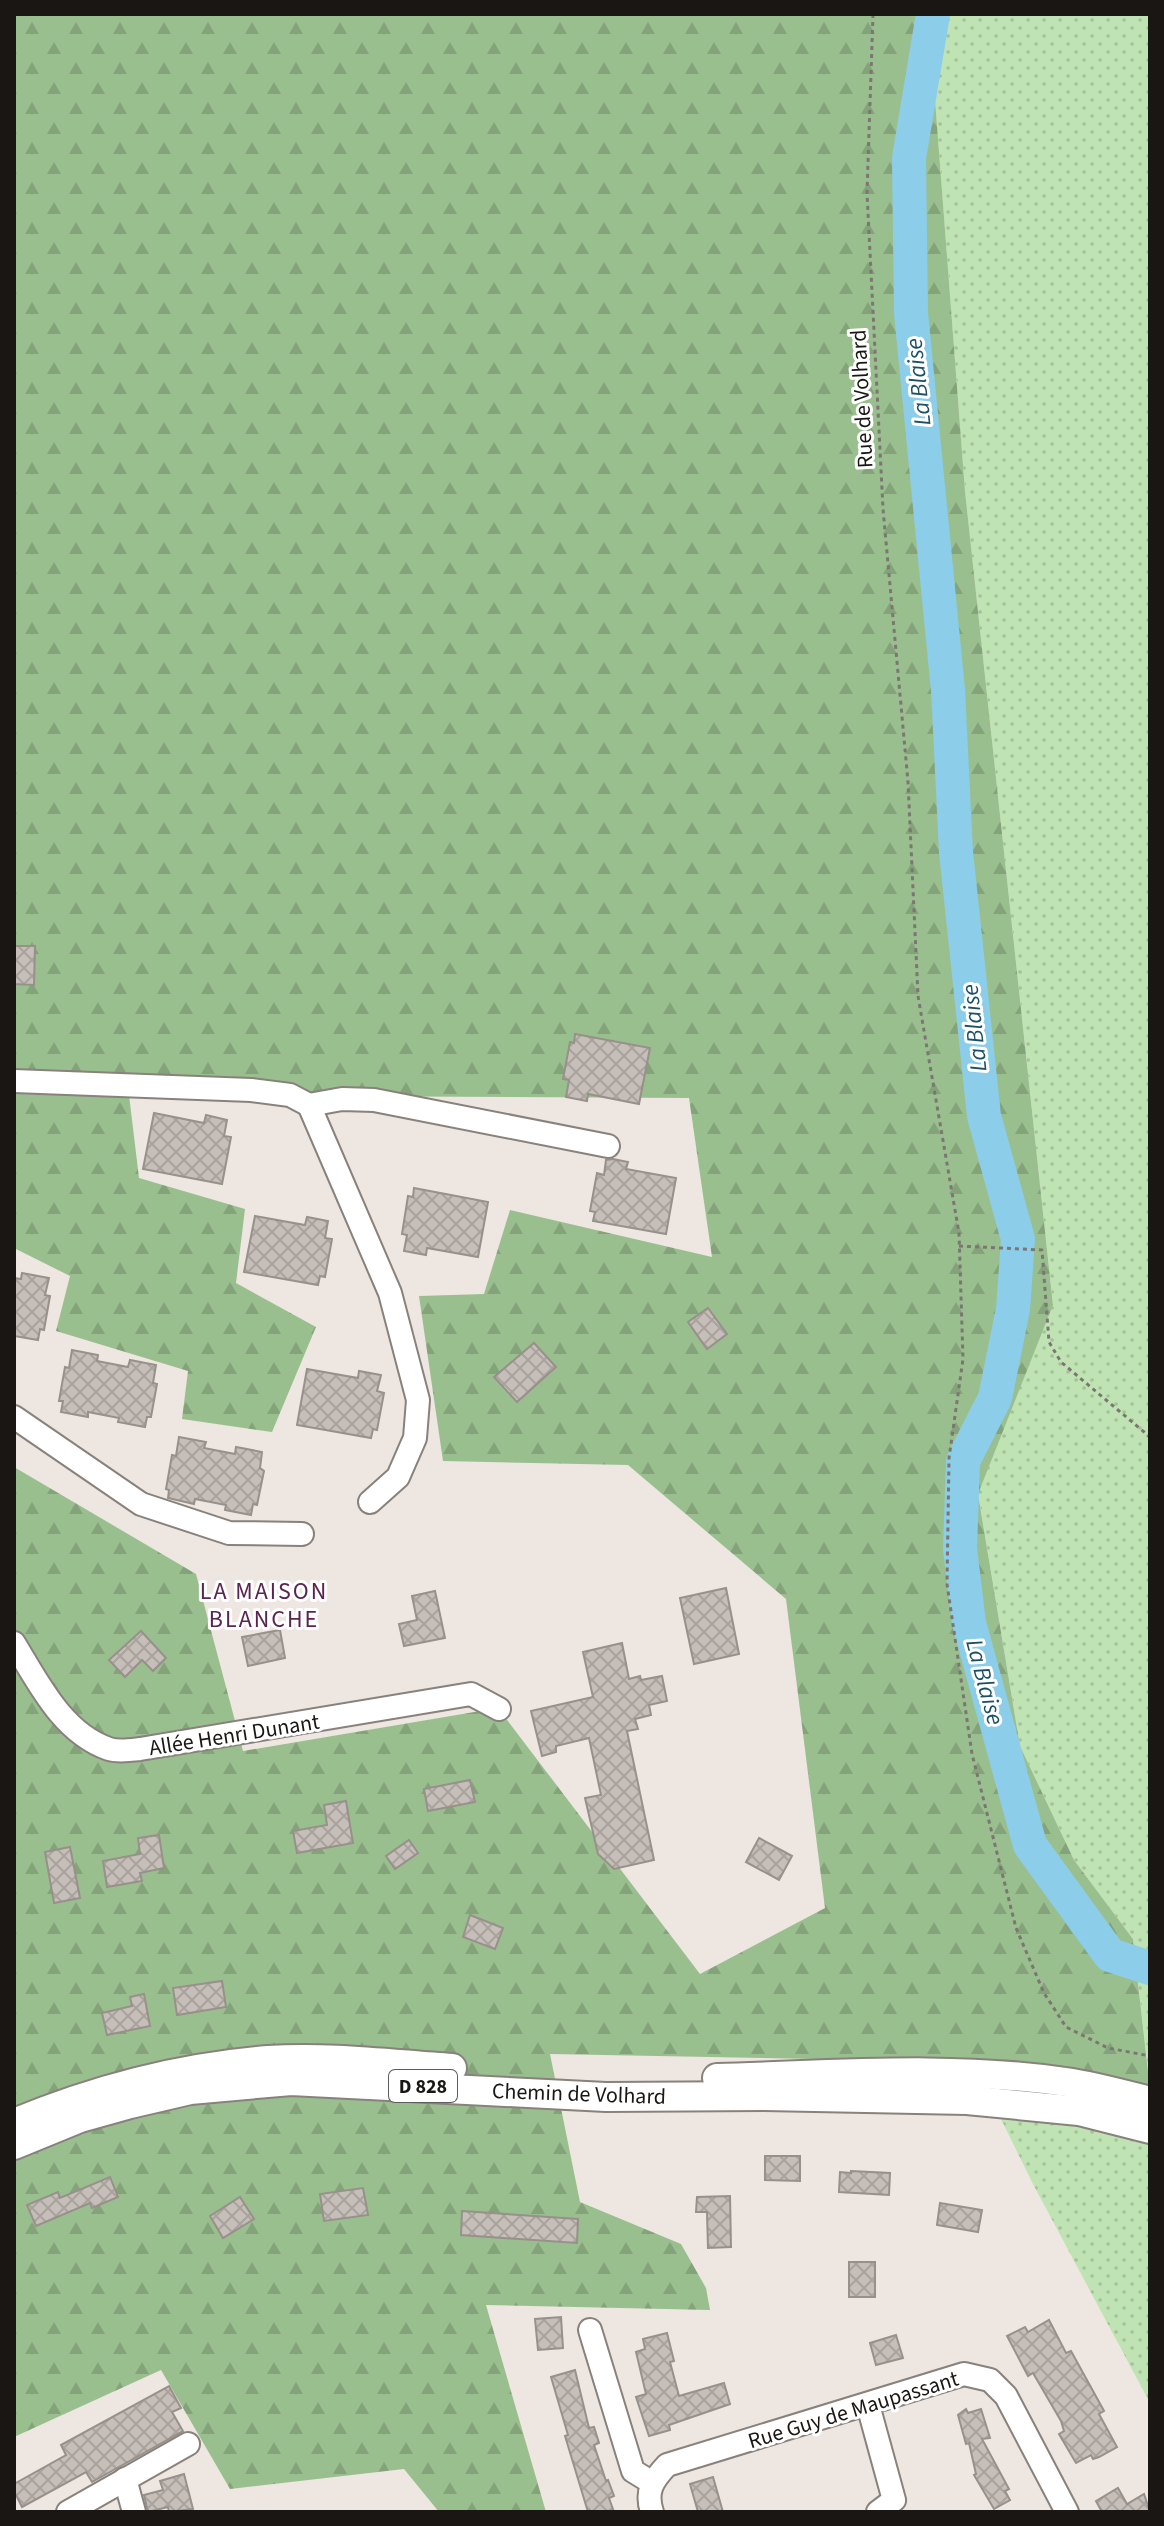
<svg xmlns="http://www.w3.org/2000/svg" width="1164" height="2526" font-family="'Source Sans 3',sans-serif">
<defs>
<pattern id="green-dots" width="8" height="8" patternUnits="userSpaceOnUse" patternTransform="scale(2)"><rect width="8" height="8" fill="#bfe3b3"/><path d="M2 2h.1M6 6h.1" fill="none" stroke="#a4c299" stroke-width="1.8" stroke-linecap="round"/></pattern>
<pattern id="forest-firs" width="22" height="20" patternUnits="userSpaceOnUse" patternTransform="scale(2)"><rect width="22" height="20" fill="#9abf8f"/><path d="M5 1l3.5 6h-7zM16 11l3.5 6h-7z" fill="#84a37a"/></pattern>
<pattern id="building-cross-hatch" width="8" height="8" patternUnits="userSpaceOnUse" patternTransform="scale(2)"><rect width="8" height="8" fill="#c6beb8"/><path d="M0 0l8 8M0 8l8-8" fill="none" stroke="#aaa39d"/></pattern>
</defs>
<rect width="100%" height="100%" fill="#eee6e0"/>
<!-- green -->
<g fill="url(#green-dots)">
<path d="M933,14H1150V2086L1133,1939L1074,1860L1020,1746L978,1493L1053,1304L965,491L932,60Z"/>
<path d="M973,2062L1150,2089V2403L1033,2184Z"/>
</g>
<!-- forest -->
<path fill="url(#forest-firs)" d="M14,14H933L932,60L965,491L1053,1305L978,1494L1020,1746L1074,1860L1133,1939L1150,2089L973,2062L550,2054L580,2202L681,2244L706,2288L710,2310L486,2305L546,2512H439L404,2469L230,2489L161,2370L14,2437V1467L196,1574L243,1751L498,1708L700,1974L825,1908L786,1599L628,1465L443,1461L419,1296L484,1294L510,1210L712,1257L689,1098L129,1095L139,1178L245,1209L236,1283L316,1327L272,1432L182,1419L188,1371L56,1331L70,1276L14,1248Z"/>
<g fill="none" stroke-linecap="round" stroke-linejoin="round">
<!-- river -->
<path stroke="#8ccdea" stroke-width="34" d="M933,14L909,158L911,313L948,690L956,852L984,1116L1018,1239L1013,1309L995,1398L963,1461L960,1549L969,1623L1030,1845L1110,1955L1150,1968"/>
</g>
<!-- building -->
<g fill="url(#building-cross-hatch)" stroke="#98908b" stroke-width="2">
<path d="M14,946H35L34,985L14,984Z"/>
<path d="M575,1034L650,1048L639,1104L588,1094L587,1101L566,1097L569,1080L563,1079L570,1042L574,1043Z"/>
<path d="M154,1113L204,1123L206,1115L227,1120L224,1136L231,1137L222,1184L143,1169Z"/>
<path d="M613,1159L628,1162L626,1169L676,1178L666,1234L593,1221L595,1212L590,1211L597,1173L604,1175L606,1160Z"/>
<path d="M414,1188L488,1202L478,1257L427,1248L426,1255L404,1251L407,1235L402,1234L408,1196L413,1197Z"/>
<path d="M255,1216L305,1225L307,1217L328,1221L325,1238L332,1239L325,1277L320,1276L318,1285L244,1272Z"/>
<path d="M22,1273L49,1278L45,1295L50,1296L44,1330L40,1329L38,1340L14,1336V1278L21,1279Z"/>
<path d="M708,1308L727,1334L707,1349L688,1322Z"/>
<path d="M534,1343L556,1367L517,1402L494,1377Z"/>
<path d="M72,1350L98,1355L97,1361L128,1367L130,1360L156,1365L153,1383L157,1384L151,1417H147L145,1427L118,1422L119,1418L88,1412V1417L61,1412L63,1401H59L65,1367L69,1368Z"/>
<path d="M307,1369L358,1378L359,1371L381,1375L377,1391L384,1393L377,1430L373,1429L371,1438L297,1425Z"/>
<path d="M179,1437L206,1442L204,1448L235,1454L236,1447L262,1452L260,1468L264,1471L257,1505L253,1504L251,1515L225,1510L226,1505L195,1499L194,1504L168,1498L169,1490L166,1489L172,1455L176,1456Z"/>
<path d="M726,1588L739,1654L694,1664L680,1598Z"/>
<path d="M435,1591L445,1638L404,1646L399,1624L417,1620L412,1596Z"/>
<path d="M280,1630L285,1658L248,1666L242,1637Z"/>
<path d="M141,1631L166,1658L153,1671L142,1660L125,1677L109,1660Z"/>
<path d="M622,1643L629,1679L640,1676L641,1680L662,1676L667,1701L649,1705L651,1715L635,1719L638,1729L627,1731L654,1860L614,1869L598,1854L585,1798L601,1795L589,1738L556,1746V1752L542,1756L531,1711L593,1697L583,1652Z"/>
<path d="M470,1780L475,1802L428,1811L424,1789Z"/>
<path d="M346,1801L353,1843L297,1853L293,1831L327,1825L324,1805Z"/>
<path d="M159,1835L164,1868L140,1873L142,1881L107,1887L103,1861L140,1854L138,1838Z"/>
<path d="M759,1838L792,1856L779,1880L746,1862Z"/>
<path d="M409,1840L418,1853L395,1869L386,1856Z"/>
<path d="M70,1847L80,1898L54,1903L45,1852Z"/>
<path d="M470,1915L503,1928L495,1949L463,1937Z"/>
<path d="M222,1981L226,2007L177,2015L173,1988Z"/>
<path d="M144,1994L150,2026L107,2035L102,2013L132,2006L130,1997Z"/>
<path d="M765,2156H800V2181L765,2180Z"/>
<path d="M851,2171L890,2173L889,2195L839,2192L840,2172L851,2173Z"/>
<path d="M110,2177L118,2197L92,2208L90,2203L36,2226L27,2205L58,2192L60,2198Z"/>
<path d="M363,2188L368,2215L324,2221L320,2194Z"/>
<path d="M730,2196L731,2247L708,2248L707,2212H696L697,2197Z"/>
<path d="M240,2197L254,2219L223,2238L210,2216Z"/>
<path d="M940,2203L982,2210L978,2232L937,2225Z"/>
<path d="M462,2211L578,2219L577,2243L461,2235Z"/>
<rect x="849" y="2262" width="26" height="35"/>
<path d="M561,2317L563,2348L538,2350L535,2319Z"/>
<path d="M1049,2320L1066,2353L1071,2351L1104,2411L1099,2414L1117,2447L1099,2457L1093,2459L1091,2455L1076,2463L1059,2434L1064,2431L1061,2421L1033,2373L1028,2376L1007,2336L1025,2327L1028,2332Z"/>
<path d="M667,2333L674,2361L670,2362L679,2396L724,2383L730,2404L669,2425L670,2430L649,2436L636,2397L646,2394L636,2352L645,2349L643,2339Z"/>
<path d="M896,2335L903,2358L876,2365L870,2343Z"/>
<path d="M575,2370L589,2428L594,2427L599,2443L594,2445L606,2481L608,2480L614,2496L609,2498L614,2512H588L565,2436L568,2435L551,2377Z"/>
<path d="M169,2386L181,2408L172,2412L183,2431L92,2482L86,2472L22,2507L14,2491V2484L66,2455L61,2445Z"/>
<path d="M966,2409L968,2413L981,2409L990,2438L982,2439L1009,2489L1005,2491L1010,2500L994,2509L974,2475L976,2474L969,2443L966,2444L958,2415Z"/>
<path d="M184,2474L193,2509L169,2512L168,2507L148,2512L144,2495L163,2490L160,2481Z"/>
<path d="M713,2477L723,2512H698L690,2484Z"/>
<path d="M1118,2488L1127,2504L1144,2494L1150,2512H1102L1096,2501Z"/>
</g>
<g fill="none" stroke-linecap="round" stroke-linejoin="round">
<defs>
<g id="minor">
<path d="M14,1081L251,1090L290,1095L309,1105"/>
<path d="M309,1105L390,1293L418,1400L415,1438L398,1477L370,1502"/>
<path d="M309,1105L342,1099L374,1100L608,1146"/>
<path d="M14,1417L141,1504L229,1533L302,1534"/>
<path d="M14,1643C38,1682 62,1733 109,1749C118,1752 131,1750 140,1749L471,1694L499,1709"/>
<path d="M590,2330L633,2471L651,2482"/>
<path d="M868,2405L894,2500L878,2512"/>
<path d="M125,2479L134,2512"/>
<path d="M68,2512L188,2444"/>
<path d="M652,2512C645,2491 653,2480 667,2465L964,2374L990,2380L1006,2396L1067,2512"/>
</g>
<g id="major">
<path d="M717,2078C832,2075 951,2065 1066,2082C1094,2086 1123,2094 1150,2101"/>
<path d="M14,2123C96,2089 179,2067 268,2060C329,2056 391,2064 452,2068"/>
<path d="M14,2145L80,2118L130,2104L190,2090L291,2081L606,2097L764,2096L967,2100L1079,2111L1150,2129"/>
</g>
</defs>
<!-- minor casing -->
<use href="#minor" stroke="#88817c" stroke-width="26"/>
<!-- major casing -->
<use href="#major" stroke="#88817c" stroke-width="32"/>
<!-- path -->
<g stroke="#7b7672" stroke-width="3" stroke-dasharray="4 4" stroke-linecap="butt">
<path d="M873,14L867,193L883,509L908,782L918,996L959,1233L963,1359L949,1458L947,1584L972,1754L1016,1928L1044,1993L1066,2027L1108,2048L1150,2056"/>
<path d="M959,1246L1042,1250L1049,1342L1061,1362L1150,1437"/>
</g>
<!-- minor -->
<use href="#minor" stroke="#fff" stroke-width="22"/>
<!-- major -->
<use href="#major" stroke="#fff" stroke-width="28"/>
</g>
<g text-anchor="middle" stroke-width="6" stroke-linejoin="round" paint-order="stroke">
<!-- shield labels -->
<rect fill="#fff" stroke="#5e5c5a" stroke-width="2" x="389" y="2070" width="68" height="32" rx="6"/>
<g font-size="20" font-weight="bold" fill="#191614">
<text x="423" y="2093">D 828</text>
</g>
<!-- street labels -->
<g font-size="22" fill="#191614" stroke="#fff">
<text transform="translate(861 399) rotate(-93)" y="8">Rue de Volhard</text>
<text transform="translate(234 1734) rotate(-9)" y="8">Allée Henri Dunant</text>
<text transform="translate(579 2093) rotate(2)" y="8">Chemin de Volhard</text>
<text transform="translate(853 2409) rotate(-17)" y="8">Rue Guy de Maupassant</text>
</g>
<!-- water labels -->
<g font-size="24" font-style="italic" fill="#1b4f64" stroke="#fff">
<text transform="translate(918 382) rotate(-96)" y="8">La Blaise</text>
<text transform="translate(974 1028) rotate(-96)" y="8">La Blaise</text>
<text transform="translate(985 1682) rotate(75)" y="8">La Blaise</text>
</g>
<!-- neighbourhood labels -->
<g font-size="24" letter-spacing="2" fill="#592450" stroke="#fff">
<text x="264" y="1599">LA MAISON<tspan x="264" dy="28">BLANCHE</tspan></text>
</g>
</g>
<!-- border -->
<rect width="1164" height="2526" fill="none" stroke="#191614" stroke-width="32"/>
</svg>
